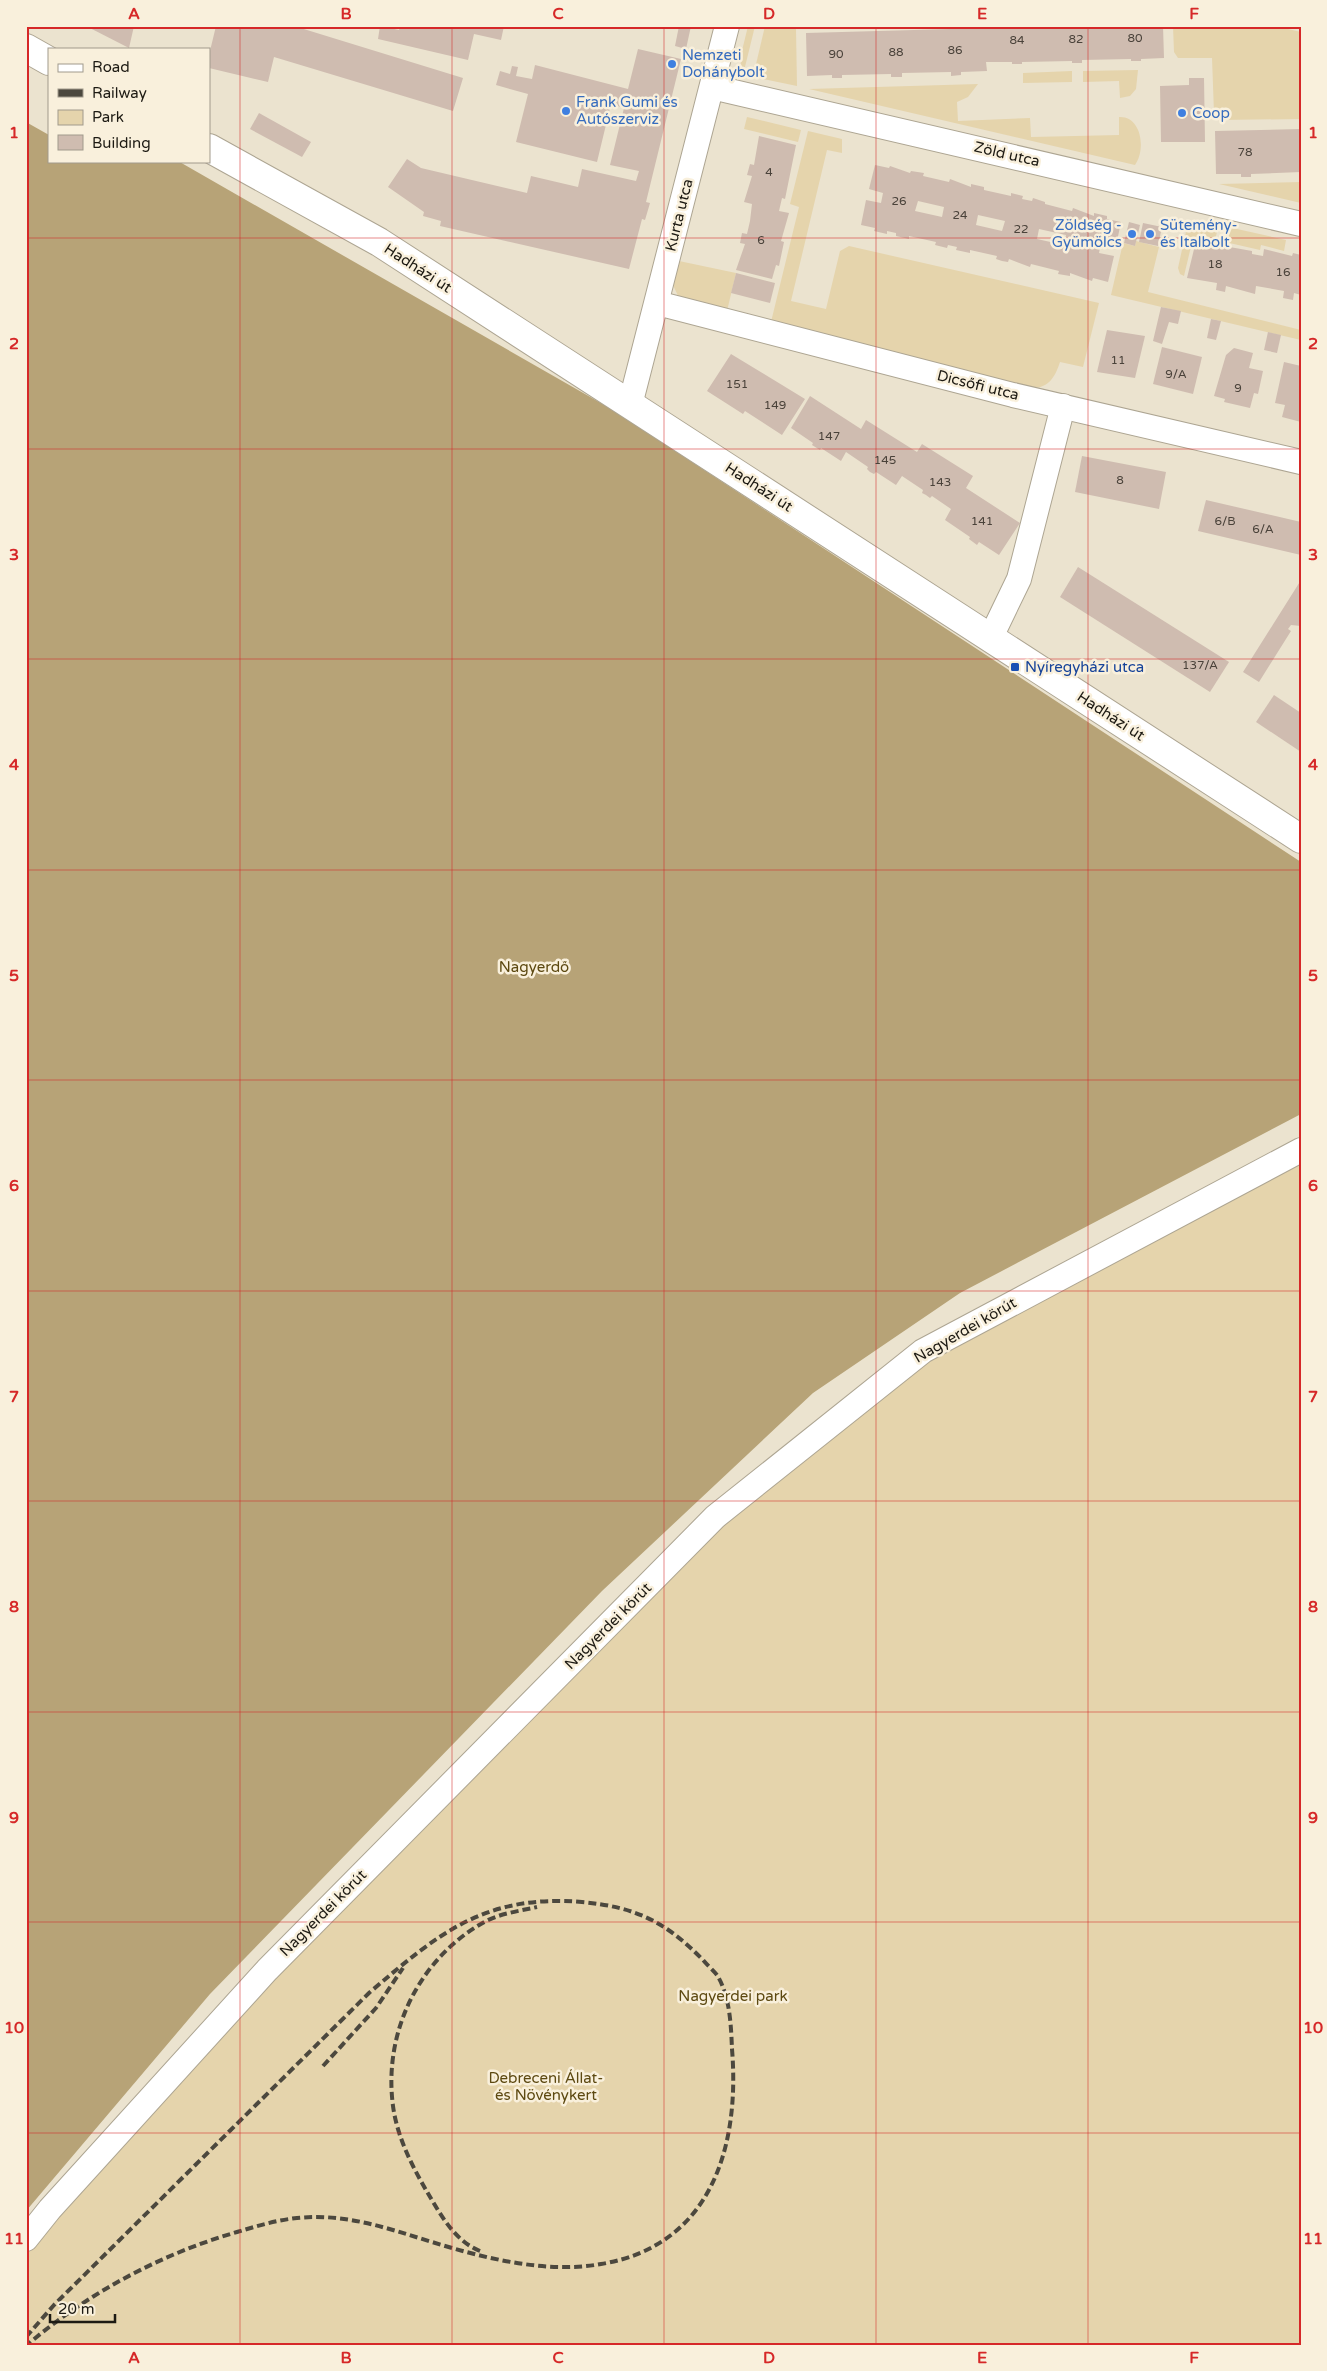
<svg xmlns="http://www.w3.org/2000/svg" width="1327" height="2371" font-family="'Varela Round',sans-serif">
<rect width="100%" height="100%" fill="#ebe3cf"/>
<!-- green -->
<g fill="#e5d4ac">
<path d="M748,26H755L743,75L740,59Z"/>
<path d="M765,26H794L796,29L797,86L753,77Z"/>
<path d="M1173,26H1275L1301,32V119L1219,120L1214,113L1212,58H1178L1174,52Z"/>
<path d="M1138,70L1136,89L1130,96L1120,98L1119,81L1083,82V71Z"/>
<path d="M1072,71V82L1023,83V73Z"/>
<path d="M978,84L968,97L957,102L958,121L1030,118L1031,137L1119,135V117C1142,116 1146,150 1135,165L809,89Z"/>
<path d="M747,117L801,130L798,142L744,129Z"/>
<path d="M808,131L842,139V153L827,150L791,301L826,309L840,251L849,246L1099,303L1083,367L1060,362C1055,377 1049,388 1032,388L771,322L799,207L790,204Z"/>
<path d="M1301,182V203L1219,184Z"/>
<path d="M1197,220L1219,225L1214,243L1193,238L1184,276L1180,274L1178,268L1187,227L1191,222Z"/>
<path d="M1228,227L1286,240L1284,251L1261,245L1260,250L1225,242Z"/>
<path d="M1136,241L1159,247L1148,292L1301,330V340L1111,295L1123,243L1135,246Z"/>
<path d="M679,261L736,273L727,311L679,298L673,285Z"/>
<path d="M1301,1150V2345H26V2239L715,1517L923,1351Z"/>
</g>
<!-- forest -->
<path fill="#b7a377" d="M26,122L49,135V161H178L613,410L1301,862V1114L960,1293L813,1393L602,1591L210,1994L26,2211Z"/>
<!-- building -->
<g fill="#cfbcb0" fill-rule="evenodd">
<path d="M86,26H134L129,48Z"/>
<path d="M216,26H294L463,78L453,111L274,57L268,82L209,68V55Z"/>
<path d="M380,26L399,30L400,26H504L501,40L474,34L468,60L378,39Z"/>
<path d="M679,26H691L686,49L675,46Z"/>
<path d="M986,26H1163L1164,58L1141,59V61H1131V59L1082,60V63H1072V61L1022,62V64H1012V62H986L987,71L961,72V75L951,76V72L902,73V77H891V74L842,75V78H832V75L807,76L806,33L986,28Z"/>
<path d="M638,49L681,59L646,202L650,203L645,220L642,219L629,269L440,226L441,221L423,216L424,212L388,187L407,159L421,168L527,193L531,176L578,187L582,169L636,181L639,171L610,165L624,108L611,104L597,162L516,142L528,94L496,85L500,71L510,74L512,66L518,67L516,76L532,79L535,65L628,89Z"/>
<path d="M1189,78H1204L1205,142H1161L1160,86L1189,85Z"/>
<path d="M259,113L311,142L302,157L250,129Z"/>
<path d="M1301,129V172L1251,174V177H1241V174H1216L1215,131Z"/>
<path d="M759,136L796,145L785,199L782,198L779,211L789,213L781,241L784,242L779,266L776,265L772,279L736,270L745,244L740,243L742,233L747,234L750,221L752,204L744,202L752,176L747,175L750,164L754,165Z"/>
<path d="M875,165L889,168L890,166L910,173L911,171L924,173L923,176L949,182L950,179L971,187V184L984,187V190L1011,196V193L1023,196L1022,199L1032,201L1033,198L1045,202V204L1072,211L1073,208L1094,216V213L1107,216V219L1121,222L1116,246L1101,243L1099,253L1114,256L1108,282L1093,278L1092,281L1070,273V276L1058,274L1059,271L1031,264L1030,267L1009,259L1008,262L1002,261L996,259L997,256L970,250V253L956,250L957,247L948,245L947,248L935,245L936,242L909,236V239L896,236V233L887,231V234L874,231L875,228L861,225L866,200L881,203L883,193L869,189ZM918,201L944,207L942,217L915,211ZM978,215L1005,221L1002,231L976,225ZM1039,229L1066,235L1064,245L1037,239Z"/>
<path d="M1129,222L1140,225L1135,246L1124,243Z"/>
<path d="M1143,223L1162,227L1158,246L1139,242Z"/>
<path d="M1196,241L1252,251V254L1263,256L1264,249L1292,256L1293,253L1301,255V295L1294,293L1293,300L1283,298L1284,291L1256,286L1255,294L1226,286L1225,292L1216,290L1217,283L1187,278Z"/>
<path d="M736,273L775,283L770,303L731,293Z"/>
<path d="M1161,307L1181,311L1178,324L1169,322L1162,344L1153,341Z"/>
<path d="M1211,319L1221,321L1216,340L1207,338Z"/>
<path d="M1107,330L1145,336L1135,378L1097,372Z"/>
<path d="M1268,332L1281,335L1277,353L1264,350Z"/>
<path d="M1162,347L1202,357L1193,394L1153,384Z"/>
<path d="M1234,348L1253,353L1249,368L1263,371L1258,394L1254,393L1250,408L1224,402L1225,399L1214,396L1226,355Z"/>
<path d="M731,354L805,399L782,435L745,411L743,414L707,391Z"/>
<path d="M1284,362L1301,366V422L1282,417L1285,405L1275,403Z"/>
<path d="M810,396L861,429L866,420L917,452L922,444L973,476L966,488L1020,523L999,555L979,542L977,545L969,539L970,537L945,520L951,509L932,496L930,498L926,495L922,493L923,490L902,476L896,485L876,472L874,474L870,472L867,469L868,467L846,452L841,461L821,448L820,450L812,445L813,443L791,428Z"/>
<path d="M1082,456L1166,472L1159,509L1075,492Z"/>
<path d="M1206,500L1301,522V555L1198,531Z"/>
<path d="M1078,567L1229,662L1210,692L1060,597Z"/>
<path d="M1301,580V626L1291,625L1288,629L1291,631L1259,682L1243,672Z"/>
<path d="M1274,695L1301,713V752L1256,722Z"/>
</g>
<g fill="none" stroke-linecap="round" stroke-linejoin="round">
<defs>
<g id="minor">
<path d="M712,87L1301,224"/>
<path d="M657,303L1013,395L1301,462"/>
<path d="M630,405L727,26"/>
<path d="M991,637L1019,579L1063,406"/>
<path d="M26,2239L50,2209L267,1970L715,1517L923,1351L1301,1150"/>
</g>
<g id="tertiary">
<path d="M26,48L49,61"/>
<path d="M209,148L379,242L1301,839"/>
</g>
</defs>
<!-- minor casing -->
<use href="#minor" stroke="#ada592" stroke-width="26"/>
<!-- tertiary casing -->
<use href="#tertiary" stroke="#ada592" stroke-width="30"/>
<!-- minor -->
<use href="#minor" stroke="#fff" stroke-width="24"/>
<!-- tertiary -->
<use href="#tertiary" stroke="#fff" stroke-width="28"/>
<!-- rail -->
<g stroke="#4c483e" stroke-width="4" stroke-dasharray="8 4" stroke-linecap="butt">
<path d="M323,2066L376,2008L403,1968"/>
<path d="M480,2251C454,2241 439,2212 426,2190C411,2164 397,2136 393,2106C383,2031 420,1957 486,1921C502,1913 520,1911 537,1907"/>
<path d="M26,2337L54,2305L369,1993C439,1933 485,1894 582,1902C635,1907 665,1921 703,1960C707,1965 713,1970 717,1975C730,1996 731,2025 732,2049C740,2147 711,2246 601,2264C546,2274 484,2258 432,2242C386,2228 346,2213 297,2218C277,2220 257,2226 237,2232C161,2254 88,2293 27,2345"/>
</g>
</g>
<!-- grid -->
<path fill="none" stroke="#d62828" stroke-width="1" stroke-opacity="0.55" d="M240,26V2345M452,26V2345M664,26V2345M876,26V2345M1088,26V2345M26,238H1301M26,449H1301M26,659H1301M26,870H1301M26,1080H1301M26,1291H1301M26,1501H1301M26,1712H1301M26,1922H1301M26,2133H1301"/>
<!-- markers -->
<g fill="#3f7fe0" stroke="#f9f0dc" stroke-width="2">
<circle cx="672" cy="64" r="5"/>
<circle cx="566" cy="111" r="5"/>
<circle cx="1182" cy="113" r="5"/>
<circle cx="1132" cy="234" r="5"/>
<circle cx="1150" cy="234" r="5"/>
</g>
<rect fill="#1a4fb4" stroke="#f9f0dc" stroke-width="2" x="1010" y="662" width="10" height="10" rx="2.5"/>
<g text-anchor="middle" stroke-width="5" stroke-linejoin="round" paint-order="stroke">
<!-- number labels -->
<g font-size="12" fill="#4a423a">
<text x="1135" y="42">80</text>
<text x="1076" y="43">82</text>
<text x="1017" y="44">84</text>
<text x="955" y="54">86</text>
<text x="896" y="56">88</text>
<text x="836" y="58">90</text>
<text x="1245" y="156">78</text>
<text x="769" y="176">4</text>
<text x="899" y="205">26</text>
<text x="960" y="219">24</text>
<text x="1021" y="233">22</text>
<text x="761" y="244">6</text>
<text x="1215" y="268">18</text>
<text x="1283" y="276">16</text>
<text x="1118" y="364">11</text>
<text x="1176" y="378">9/A</text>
<text x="737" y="388">151</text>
<text x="1238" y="392">9</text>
<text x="775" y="409">149</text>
<text x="829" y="440">147</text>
<text x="885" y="464">145</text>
<text x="1120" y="484">8</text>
<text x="940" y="486">143</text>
<text x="982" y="525">141</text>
<text x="1225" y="525">6/B</text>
<text x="1263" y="533">6/A</text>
<text x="1200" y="669">137/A</text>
</g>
<!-- shop labels -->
<g font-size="15" fill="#366cbe" stroke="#f9f0dc" text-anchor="start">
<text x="682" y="60">Nemzeti<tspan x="682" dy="17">Dohánybolt</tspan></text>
<text x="576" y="107">Frank Gumi és<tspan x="576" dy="17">Autószerviz</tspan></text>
<text x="1192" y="118">Coop</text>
<text x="1122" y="230" text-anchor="end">Zöldség -<tspan x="1122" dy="17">Gyümölcs</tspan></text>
<text x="1160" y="230">Sütemény-<tspan x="1160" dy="17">és Italbolt</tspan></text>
</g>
<!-- street labels -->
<g font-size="15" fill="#1d1a13" stroke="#f9f0dc">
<text transform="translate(1007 154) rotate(13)" y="5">Zöld utca</text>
<text transform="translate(679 215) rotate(-76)" y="5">Kurta utca</text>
<text transform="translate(418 268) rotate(33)" y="5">Hadházi út</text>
<text transform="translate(978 385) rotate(14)" y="5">Dicsőfi utca</text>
<text transform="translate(759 487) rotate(33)" y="5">Hadházi út</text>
<text transform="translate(1111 716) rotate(33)" y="5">Hadházi út</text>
<text transform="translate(965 1330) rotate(-30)" y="5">Nagyerdei körút</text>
<text transform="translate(608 1626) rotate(-45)" y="5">Nagyerdei körút</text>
<text transform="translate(323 1913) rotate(-45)" y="5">Nagyerdei körút</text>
</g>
<!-- transit labels -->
<g font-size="15" fill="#164399" stroke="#f9f0dc" text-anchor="start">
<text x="1025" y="672">Nyíregyházi utca</text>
</g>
<!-- park labels -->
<g font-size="15" fill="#5d4911" stroke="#f9f0dc">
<text x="534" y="972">Nagyerdő</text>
<text x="733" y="2001">Nagyerdei park</text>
<text x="546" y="2083">Debreceni Állat-<tspan x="546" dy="17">és Növénykert</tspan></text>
</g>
</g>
<!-- border -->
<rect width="1327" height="2371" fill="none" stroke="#f9f0dc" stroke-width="55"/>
<!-- legend -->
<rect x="48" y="48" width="162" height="115" fill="#f9f0dc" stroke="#a19a8c"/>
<rect x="58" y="64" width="25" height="8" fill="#ffffff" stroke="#a19a8c"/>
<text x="92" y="72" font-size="15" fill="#1d1a13">Road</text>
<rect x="58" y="89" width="25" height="8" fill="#4c483e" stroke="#a19a8c"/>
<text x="92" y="98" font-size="15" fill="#1d1a13">Railway</text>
<rect x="58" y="110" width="25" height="15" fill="#e5d4ac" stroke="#a19a8c"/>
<text x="92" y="122" font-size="15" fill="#1d1a13">Park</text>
<rect x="58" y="135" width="25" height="15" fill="#cfbcb0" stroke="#a19a8c"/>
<text x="92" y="148" font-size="15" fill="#1d1a13">Building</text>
<!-- scale -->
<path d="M50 2314v8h65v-8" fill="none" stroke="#1d1a13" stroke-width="2.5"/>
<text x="58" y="2314" font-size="15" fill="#1d1a13" stroke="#f9f0dc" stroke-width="4" paint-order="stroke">20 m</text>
<rect x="28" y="28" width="1272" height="2316" fill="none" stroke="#d62828" stroke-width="2"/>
<g font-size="16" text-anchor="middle" font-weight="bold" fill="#d62828">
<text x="134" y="19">A</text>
<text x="346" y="19">B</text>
<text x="558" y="19">C</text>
<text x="769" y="19">D</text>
<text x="982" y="19">E</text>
<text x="1194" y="19">F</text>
<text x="14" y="138">1</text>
<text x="1313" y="138">1</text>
<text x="14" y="349">2</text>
<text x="1313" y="349">2</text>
<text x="14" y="560">3</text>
<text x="1313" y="560">3</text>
<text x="14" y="770">4</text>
<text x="1313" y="770">4</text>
<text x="14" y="981">5</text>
<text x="1313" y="981">5</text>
<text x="14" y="1191">6</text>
<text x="1313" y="1191">6</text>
<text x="14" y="1402">7</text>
<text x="1313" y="1402">7</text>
<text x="14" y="1612">8</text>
<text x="1313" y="1612">8</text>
<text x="14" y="1823">9</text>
<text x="1313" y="1823">9</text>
<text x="14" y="2033">10</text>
<text x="1313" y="2033">10</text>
<text x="14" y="2244">11</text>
<text x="1313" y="2244">11</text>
<text x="134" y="2363">A</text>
<text x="346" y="2363">B</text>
<text x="558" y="2363">C</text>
<text x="769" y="2363">D</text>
<text x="982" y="2363">E</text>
<text x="1194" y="2363">F</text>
</g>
</svg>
